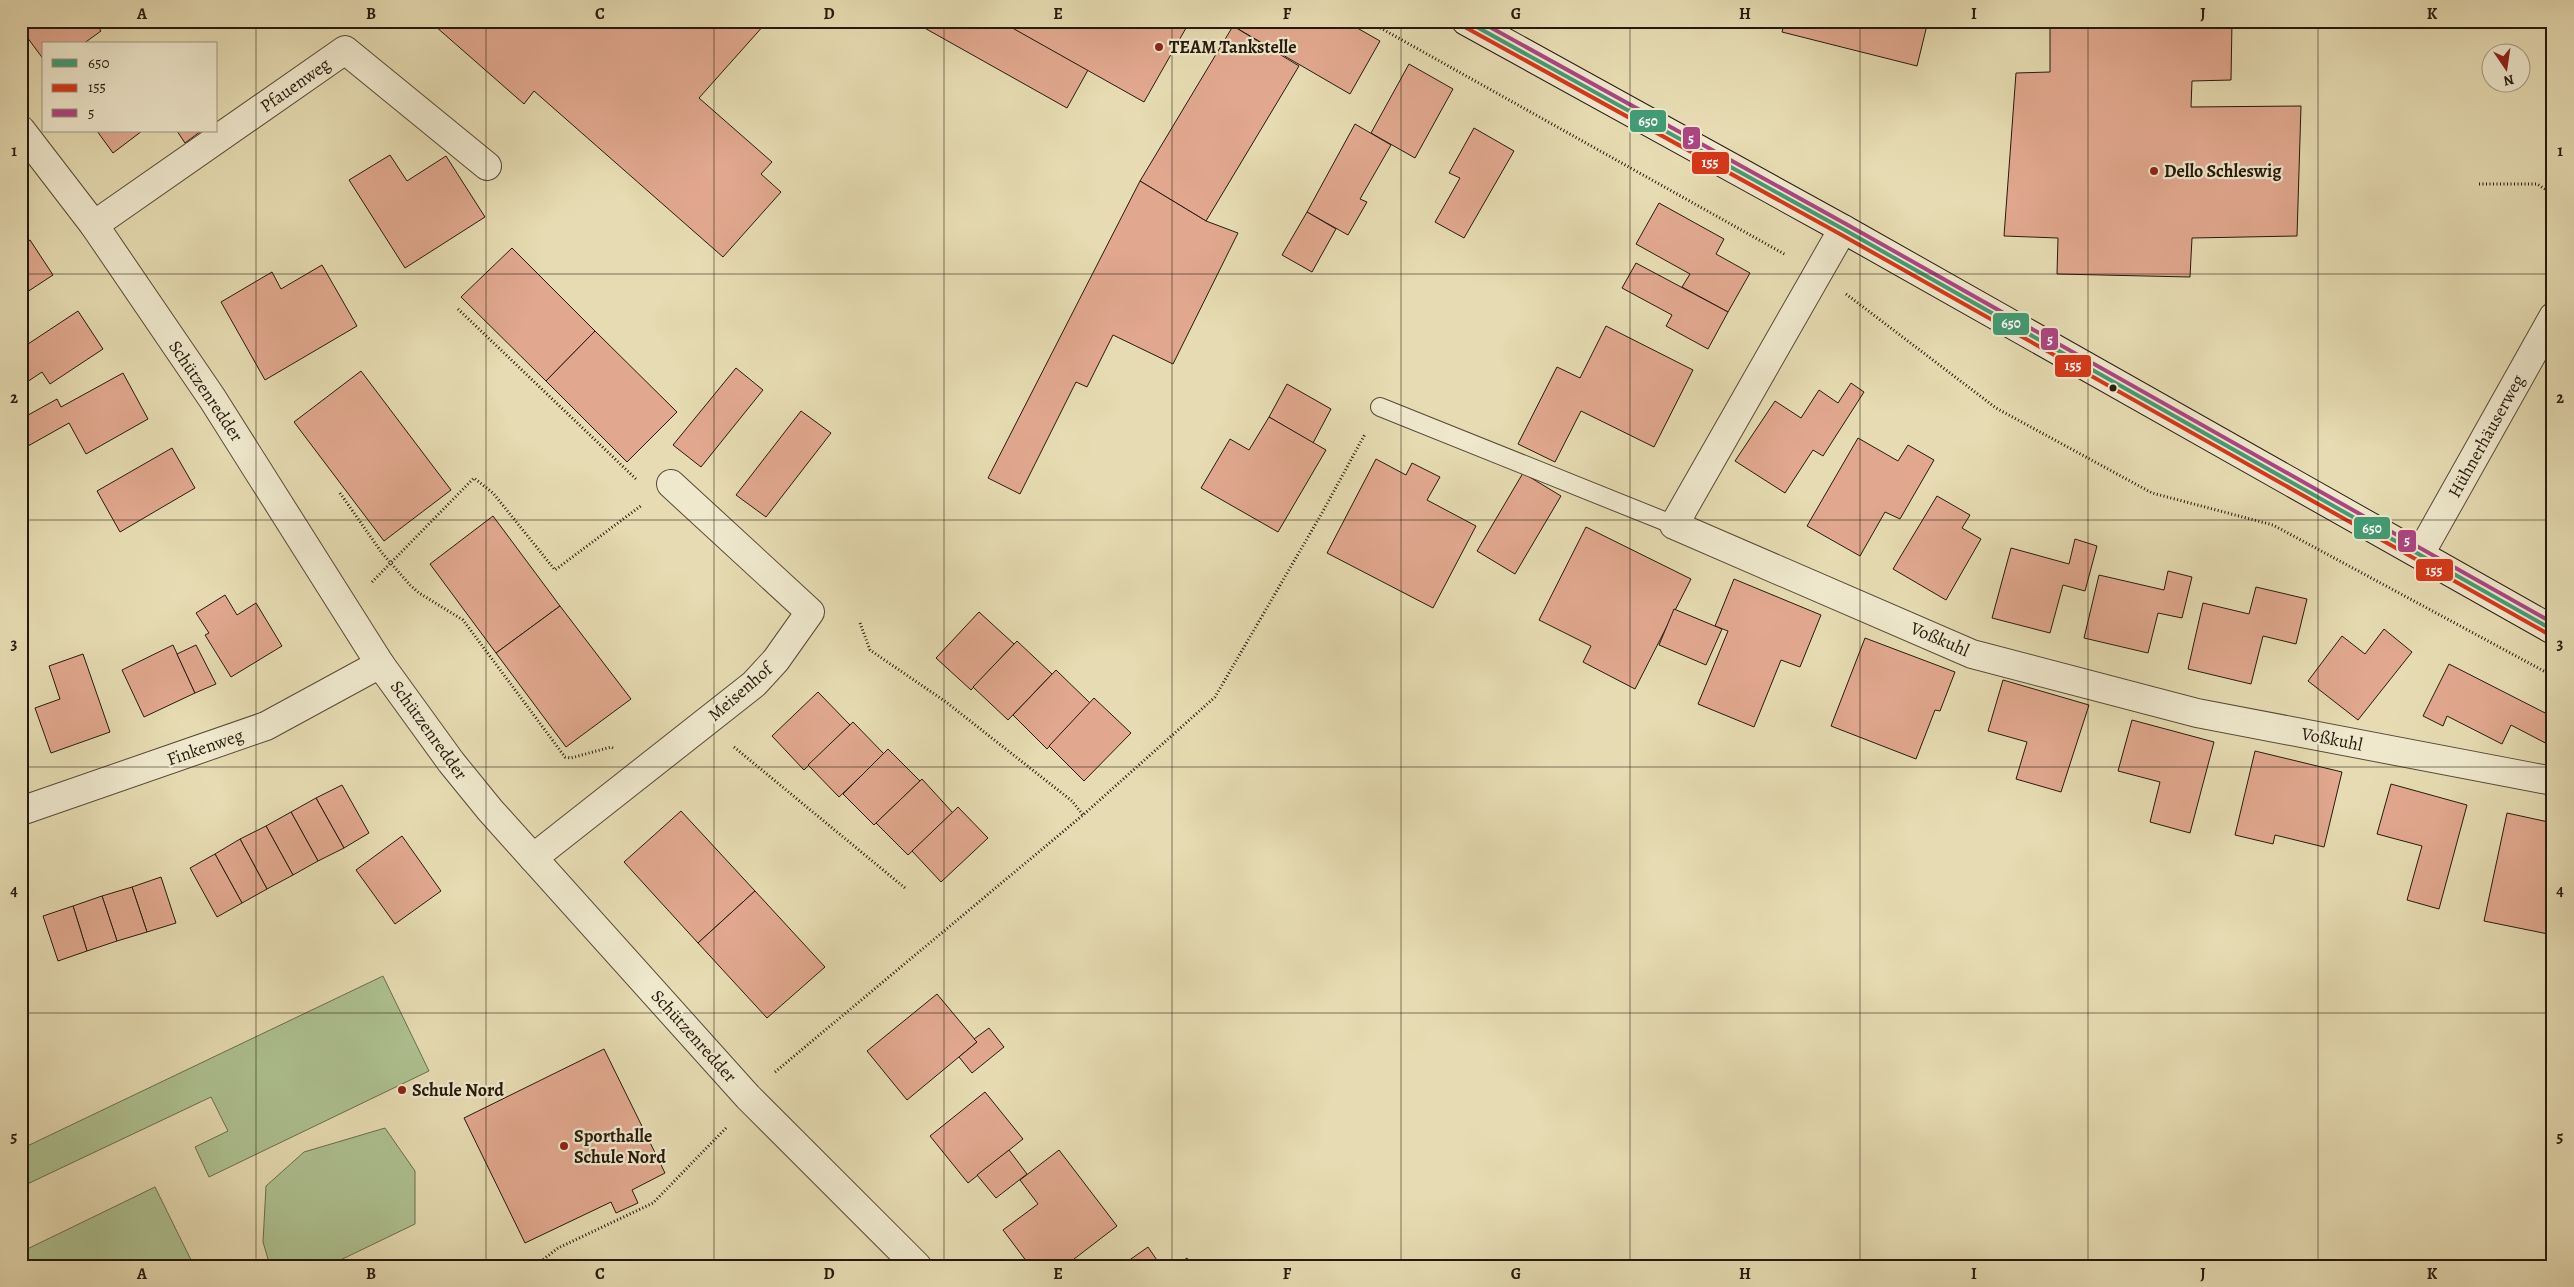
<svg xmlns="http://www.w3.org/2000/svg" width="2574" height="1287" font-family="Alegreya,serif">
<rect width="100%" height="100%" fill="#e6dbb2"/>
<filter id="stains"><feTurbulence type="fractalNoise" baseFrequency=".004" numOctaves="4"/><feColorMatrix values="0 0 0 0 .2 0 0 0 0 .09 0 0 0 0 .02 0 0 0 .5 -.17"/></filter>
<radialGradient id="worn" r=".72"><stop offset=".6" stop-color="#630" stop-opacity="0"/><stop offset="1" stop-color="#630" stop-opacity=".3"/></radialGradient>
<!-- green -->
<g fill="#aec191" stroke="#6a6e4e">
<path d="M383,976L429,1071L209,1177L195,1147L228,1131L211,1097L21,1187V1149Z"/>
<path d="M385,1128L415,1171V1224L328,1266H270L263,1242L266,1186L304,1152Z"/>
<path d="M155,1187L194,1266H21V1252Z"/>
</g>
<!-- building -->
<g fill="#e1a88f" stroke="#271a0c">
<path d="M29,21H94L101,31L83,44H44V60L21,29Z"/>
<path d="M439,21H763L765,24L699,98L772,162L761,174L781,192L723,257L534,91L524,104L435,26Z"/>
<path d="M923,21H1001L1088,70L1067,108L921,26Z"/>
<path d="M1009,21H1190L1144,102L1007,25Z"/>
<path d="M1236,21H1345L1380,41L1350,94L1233,26Z"/>
<path d="M1785,21H1928L1917,66L1782,32Z"/>
<path d="M2050,21H2232L2231,80L2192,81L2191,107L2301,106L2297,236L2192,238L2190,277L2057,274L2058,238L2004,236L2016,73L2050,72Z"/>
<path d="M1233,26L1299,66L1206,221L1140,181Z"/>
<path d="M1409,64L1453,89L1415,158L1371,133Z"/>
<path d="M1355,124L1391,145L1360,199L1367,202L1348,235L1307,212Z"/>
<path d="M1474,128L1514,151L1464,238L1435,222L1460,178L1449,173Z"/>
<path d="M97,131H142L113,153Z"/>
<path d="M177,131H201L185,143Z"/>
<path d="M390,155L407,181L446,156L485,217L405,268L349,180Z"/>
<path d="M1140,181L1206,221L1238,233L1173,364L1113,335L1087,387L1076,382L1020,494L988,478Z"/>
<path d="M1659,203L1724,239L1716,254L1750,273L1728,312L1682,287L1690,274L1636,244Z"/>
<path d="M1307,212L1336,229L1312,272L1282,255Z"/>
<path d="M30,240L53,275L21,296V245Z"/>
<path d="M512,248L595,331L546,381L461,297Z"/>
<path d="M1636,263L1728,312L1708,349L1666,326L1672,315L1622,288Z"/>
<path d="M322,265L357,326L265,380L221,302L272,272L281,289Z"/>
<path d="M78,311L103,349L50,384L42,372L21,386V340L25,346Z"/>
<path d="M1606,326L1693,370L1654,447L1581,411L1555,462L1518,444L1557,367L1580,378Z"/>
<path d="M595,331L677,412L627,462L546,381Z"/>
<path d="M736,368L763,390L701,467L673,445Z"/>
<path d="M361,371L451,490L384,541L294,422Z"/>
<path d="M123,373L148,419L86,454L69,423L28,446L21,434V419L57,399L61,407Z"/>
<path d="M1851,383L1864,392L1823,456L1813,450L1785,493L1735,461L1775,401L1801,418L1819,390L1838,403Z"/>
<path d="M1287,384L1331,409L1313,443L1269,417Z"/>
<path d="M801,411L831,433L766,517L736,495Z"/>
<path d="M1269,417L1326,450L1278,532L1201,488L1230,439L1249,450Z"/>
<path d="M1858,438L1898,461L1908,445L1934,460L1900,519L1885,512L1860,556L1807,526Z"/>
<path d="M172,448L195,488L120,532L97,491Z"/>
<path d="M1376,459L1406,475L1412,463L1440,477L1427,500L1476,526L1433,608L1327,553Z"/>
<path d="M1523,473L1561,496L1515,574L1477,551Z"/>
<path d="M1937,496L1970,515L1962,528L1981,539L1946,600L1893,569Z"/>
<path d="M493,516L560,606L496,653L430,564Z"/>
<path d="M1586,527L1691,579L1635,689L1583,662L1591,646L1539,620Z"/>
<path d="M2075,539L2097,546L2085,591L2063,585L2050,633L1992,618L2011,548L2069,564Z"/>
<path d="M2168,571L2192,577L2182,618L2158,613L2148,653L2084,638L2099,575L2164,590Z"/>
<path d="M1734,579L1821,615L1800,667L1781,660L1754,727L1698,704L1728,631L1715,626Z"/>
<path d="M2256,587L2307,599L2296,644L2263,636L2251,684L2188,669L2203,603L2249,614Z"/>
<path d="M225,595L237,615L256,603L282,646L231,677L205,635L209,633L196,613Z"/>
<path d="M560,606L631,699L566,747L496,653Z"/>
<path d="M1674,609L1722,629L1706,665L1659,645Z"/>
<path d="M979,612L1014,644L971,690L936,658Z"/>
<path d="M2384,629L2412,652L2358,720L2308,681L2342,636L2365,654Z"/>
<path d="M1865,638L1955,672L1940,711L1935,710L1916,759L1831,726Z"/>
<path d="M1017,641L1052,674L1008,720L973,687Z"/>
<path d="M173,645L195,693L144,717L122,670Z"/>
<path d="M196,645L216,684L195,693L177,654Z"/>
<path d="M83,654L110,732L51,753L35,708L60,699L49,666Z"/>
<path d="M2449,664L2553,717V747L2511,725L2502,744L2447,716L2443,726L2423,716Z"/>
<path d="M1056,670L1090,703L1047,749L1013,715Z"/>
<path d="M2003,680L2089,705L2061,792L2016,779L2027,742L1988,731Z"/>
<path d="M818,692L850,725L804,770L772,736Z"/>
<path d="M1094,698L1131,733L1084,781L1049,746Z"/>
<path d="M2132,720L2214,742L2190,833L2150,822L2160,782L2118,771Z"/>
<path d="M853,722L884,754L839,797L808,765Z"/>
<path d="M888,749L920,781L874,825L843,794Z"/>
<path d="M2255,751L2342,772L2324,847L2275,835L2273,844L2235,835Z"/>
<path d="M922,779L953,813L908,855L876,823Z"/>
<path d="M2391,784L2467,805L2439,909L2407,900L2422,846L2377,834Z"/>
<path d="M342,785L369,833L344,848L316,798Z"/>
<path d="M316,798L344,848L318,861L291,812Z"/>
<path d="M958,807L988,838L941,882L912,851Z"/>
<path d="M681,811L755,891L698,943L624,862Z"/>
<path d="M291,812L318,861L293,875L266,826Z"/>
<path d="M2507,813L2553,823V935L2484,921Z"/>
<path d="M266,826L293,875L267,889L240,839Z"/>
<path d="M402,836L441,891L395,924L356,870Z"/>
<path d="M240,839L267,889L242,903L215,854Z"/>
<path d="M215,854L242,903L217,917L190,868Z"/>
<path d="M161,877L176,923L147,932L132,887Z"/>
<path d="M132,887L147,932L117,941L102,896Z"/>
<path d="M755,891L825,967L767,1018L698,943Z"/>
<path d="M102,896L117,941L87,951L73,906Z"/>
<path d="M73,906L87,951L58,961L43,916Z"/>
<path d="M937,994L977,1042L907,1100L867,1051Z"/>
<path d="M989,1028L1004,1047L972,1073L959,1057L977,1042L974,1039Z"/>
<path d="M604,1049L665,1173L632,1190L638,1203L616,1213L611,1202L525,1243L464,1118Z"/>
<path d="M985,1092L1023,1139L968,1183L930,1136Z"/>
<path d="M1009,1150L1027,1174L996,1198L977,1175Z"/>
<path d="M1059,1150L1117,1226L1065,1266H1030L1003,1230L1038,1204L1020,1180Z"/>
<path d="M1148,1247L1161,1266H1121Z"/>
<path d="M1187,1258L1192,1266H1175Z"/>
</g>
<g fill="none" stroke-linecap="round" stroke-linejoin="round">
<defs>
<path id="lane" d="M1380,407L1674,525"/>
<g id="street">
<path d="M21,130L94,225L212,398L380,664L451,762L490,810L748,1097L917,1266"/>
<path d="M94,225L345,50L487,166"/>
<path d="M1843,229L1674,525L1972,654L2197,713L2553,781"/>
<path d="M2420,554L2553,317"/>
<path d="M21,811L266,726L380,664"/>
<path d="M533,858L754,684L776,660L810,612L671,484"/>
</g>
<path id="secondary" d="M1466,21L1843,229L2553,630"/>
</defs>
<!-- lane casing -->
<use href="#lane" stroke="#574a36" stroke-width="20"/>
<!-- street casing -->
<use href="#street" stroke="#574a36" stroke-width="30"/>
<!-- secondary casing -->
<use href="#secondary" stroke="#271a0c" stroke-width="30"/>
<!-- path -->
<g stroke="#271a0c" stroke-width="3" stroke-dasharray="1 2.5" stroke-linecap="butt">
<path d="M1368,21L1786,255"/>
<path d="M2479,184H2537L2553,194"/>
<path d="M1846,294L1996,408L2152,493L2273,525L2553,676"/>
<path d="M458,309L636,479"/>
<path d="M340,493L382,553L410,585L419,593L463,620L565,757L571,758L611,747L615,749"/>
<path d="M372,582L474,478L493,493L555,570L642,505"/>
<path d="M860,623L870,650L946,702L1072,801L1083,815"/>
<path d="M734,747L905,888"/>
<path d="M775,1072L1083,815L1215,697L1322,513L1365,434"/>
<path d="M535,1266L558,1248L653,1203L727,1127"/>
</g>
<!-- lane -->
<use href="#lane" stroke="#efe8cd" stroke-width="18"/>
<!-- street -->
<use href="#street" stroke="#efe8cd" stroke-width="28"/>
<!-- secondary -->
<use href="#secondary" stroke="#efe8cd" stroke-width="28"/>
<defs>
<path id="bus-1" d="M1466,21L1843,229L2553,630"/>
<path id="bus-2" d="M1463,26L1840,234L2550,635"/>
<path id="bus-3" d="M1479,21L1846,224L2553,623"/>
</defs>
<!-- bus-1 casing -->
<use href="#bus-1" stroke="#efe8cd" stroke-width="8"/>
<!-- bus-2 casing -->
<use href="#bus-2" stroke="#efe8cd" stroke-width="8"/>
<!-- bus-3 casing -->
<use href="#bus-3" stroke="#efe8cd" stroke-width="8"/>
<!-- bus-1 -->
<use href="#bus-1" stroke="#419d75" stroke-width="4"/>
<!-- bus-2 -->
<use href="#bus-2" stroke="#d73719" stroke-width="4"/>
<!-- bus-3 -->
<use href="#bus-3" stroke="#ad4482" stroke-width="4"/>
</g>
<!-- grid -->
<path fill="none" stroke="#271a0c" stroke-width="1" stroke-opacity="0.55" d="M256,21V1266M486,21V1266M714,21V1266M944,21V1266M1172,21V1266M1401,21V1266M1630,21V1266M1860,21V1266M2088,21V1266M2318,21V1266M21,274H2553M21,520H2553M21,767H2553M21,1013H2553"/>
<!-- markers -->
<g fill="#8f2418" stroke="#efe8cd" stroke-width="2">
<circle cx="1159" cy="47" r="5"/>
<circle cx="2154" cy="171" r="5"/>
<circle cx="402" cy="1090" r="5"/>
<circle cx="564" cy="1146" r="5"/>
</g>
<circle fill="#271a0c" stroke="#efe8cd" stroke-width="2" cx="2113" cy="388" r="4.5"/>
<g text-anchor="middle" stroke-width="4.5" stroke-linejoin="round" paint-order="stroke">
<!-- poi labels -->
<g font-size="18" font-weight="bold" fill="#271a0c" stroke="#efe8cd" text-anchor="start">
<text x="1169" y="53">TEAM Tankstelle</text>
<text x="2164" y="177">Dello Schleswig</text>
<text x="412" y="1096">Schule Nord</text>
<text x="574" y="1142">Sporthalle<tspan x="574" dy="21">Schule Nord</tspan></text>
</g>
<!-- street labels -->
<g font-size="18" fill="#271a0c" stroke="#efe8cd">
<text transform="translate(295 85) rotate(-35)" y="6">Pfauenweg</text>
<text transform="translate(206 391) rotate(56)" y="6">Schützenredder</text>
<text transform="translate(2486 436) rotate(-61)" y="6">Hühnerhäuserweg</text>
<text transform="translate(1940 639) rotate(23)" y="6">Voßkuhl</text>
<text transform="translate(740 692) rotate(-41)" y="6">Meisenhof</text>
<text transform="translate(429 730) rotate(54)" y="6">Schützenredder</text>
<text transform="translate(2332 739) rotate(11)" y="6">Voßkuhl</text>
<text transform="translate(205 747) rotate(-19)" y="6">Finkenweg</text>
<text transform="translate(694 1036) rotate(48)" y="6">Schützenredder</text>
</g>
</g>
<g stroke="#efe8cd" stroke-width="2">
<rect x="1629" y="109" width="38" height="24" rx="5" fill="#419d75"/>
<rect x="1682" y="126" width="19" height="24" rx="5" fill="#ad4482"/>
<rect x="1691" y="151" width="39" height="24" rx="5" fill="#d73719"/>
<rect x="1992" y="312" width="38" height="24" rx="5" fill="#419d75"/>
<rect x="2040" y="327" width="19" height="24" rx="5" fill="#ad4482"/>
<rect x="2054" y="354" width="38" height="24" rx="5" fill="#d73719"/>
<rect x="2353" y="516" width="38" height="24" rx="5" fill="#419d75"/>
<rect x="2397" y="529" width="20" height="24" rx="5" fill="#ad4482"/>
<rect x="2415" y="558" width="39" height="24" rx="5" fill="#d73719"/>
</g>
<g font-size="14" text-anchor="middle" font-weight="bold" fill="#fff">
<text x="1648" y="126">650</text>
<text x="1691" y="143">5</text>
<text x="1710" y="167">155</text>
<text x="2011" y="328">650</text>
<text x="2050" y="344">5</text>
<text x="2073" y="370">155</text>
<text x="2372" y="533">650</text>
<text x="2407" y="545">5</text>
<text x="2434" y="575">155</text>
</g>
<!-- margin -->
<rect width="2574" height="1287" fill="none" stroke="#e6dbb2" stroke-width="55"/>
<!-- legend -->
<rect x="42" y="42" width="175" height="90" fill="#efe8cd" stroke="#9f9680"/>
<rect x="52" y="59" width="25" height="8" fill="#419d75" stroke="#9f9680"/>
<text x="88" y="68" font-size="15" fill="#271a0c">650</text>
<rect x="52" y="84" width="25" height="8" fill="#d73719" stroke="#9f9680"/>
<text x="88" y="92" font-size="15" fill="#271a0c">155</text>
<rect x="52" y="109" width="25" height="8" fill="#ad4482" stroke="#9f9680"/>
<text x="88" y="118" font-size="15" fill="#271a0c">5</text>
<!-- north arrow -->
<g transform="translate(2506 68) rotate(167)"><circle r="24" fill="#efe8cd" stroke="#9f9680"/>
<path d="M0-4L9 19L0 12L-9 19Z" fill="#8f2418"/>
<text y="-8" font-size="14" font-weight="bold" text-anchor="middle" fill="#271a0c">N</text>
</g>
<rect x="28" y="28" width="2518" height="1232" fill="none" stroke="#271a0c" stroke-width="2"/>
<g font-size="16" text-anchor="middle" font-weight="bold" fill="#271a0c">
<text x="142" y="19">A</text>
<text x="371" y="19">B</text>
<text x="600" y="19">C</text>
<text x="829" y="19">D</text>
<text x="1058" y="19">E</text>
<text x="1287" y="19">F</text>
<text x="1516" y="19">G</text>
<text x="1745" y="19">H</text>
<text x="1974" y="19">I</text>
<text x="2203" y="19">J</text>
<text x="2432" y="19">K</text>
<text x="14" y="156">1</text>
<text x="2560" y="156">1</text>
<text x="14" y="403">2</text>
<text x="2560" y="403">2</text>
<text x="14" y="649">3</text>
<text x="2560" y="649">3</text>
<text x="14" y="896">4</text>
<text x="2560" y="896">4</text>
<text x="14" y="1142">5</text>
<text x="2560" y="1142">5</text>
<text x="142" y="1279">A</text>
<text x="371" y="1279">B</text>
<text x="600" y="1279">C</text>
<text x="829" y="1279">D</text>
<text x="1058" y="1279">E</text>
<text x="1287" y="1279">F</text>
<text x="1516" y="1279">G</text>
<text x="1745" y="1279">H</text>
<text x="1974" y="1279">I</text>
<text x="2203" y="1279">J</text>
<text x="2432" y="1279">K</text>
</g>
<rect width="100%" height="100%" filter="url(#stains)"/>
<rect width="100%" height="100%" fill="url(#worn)"/>
</svg>
